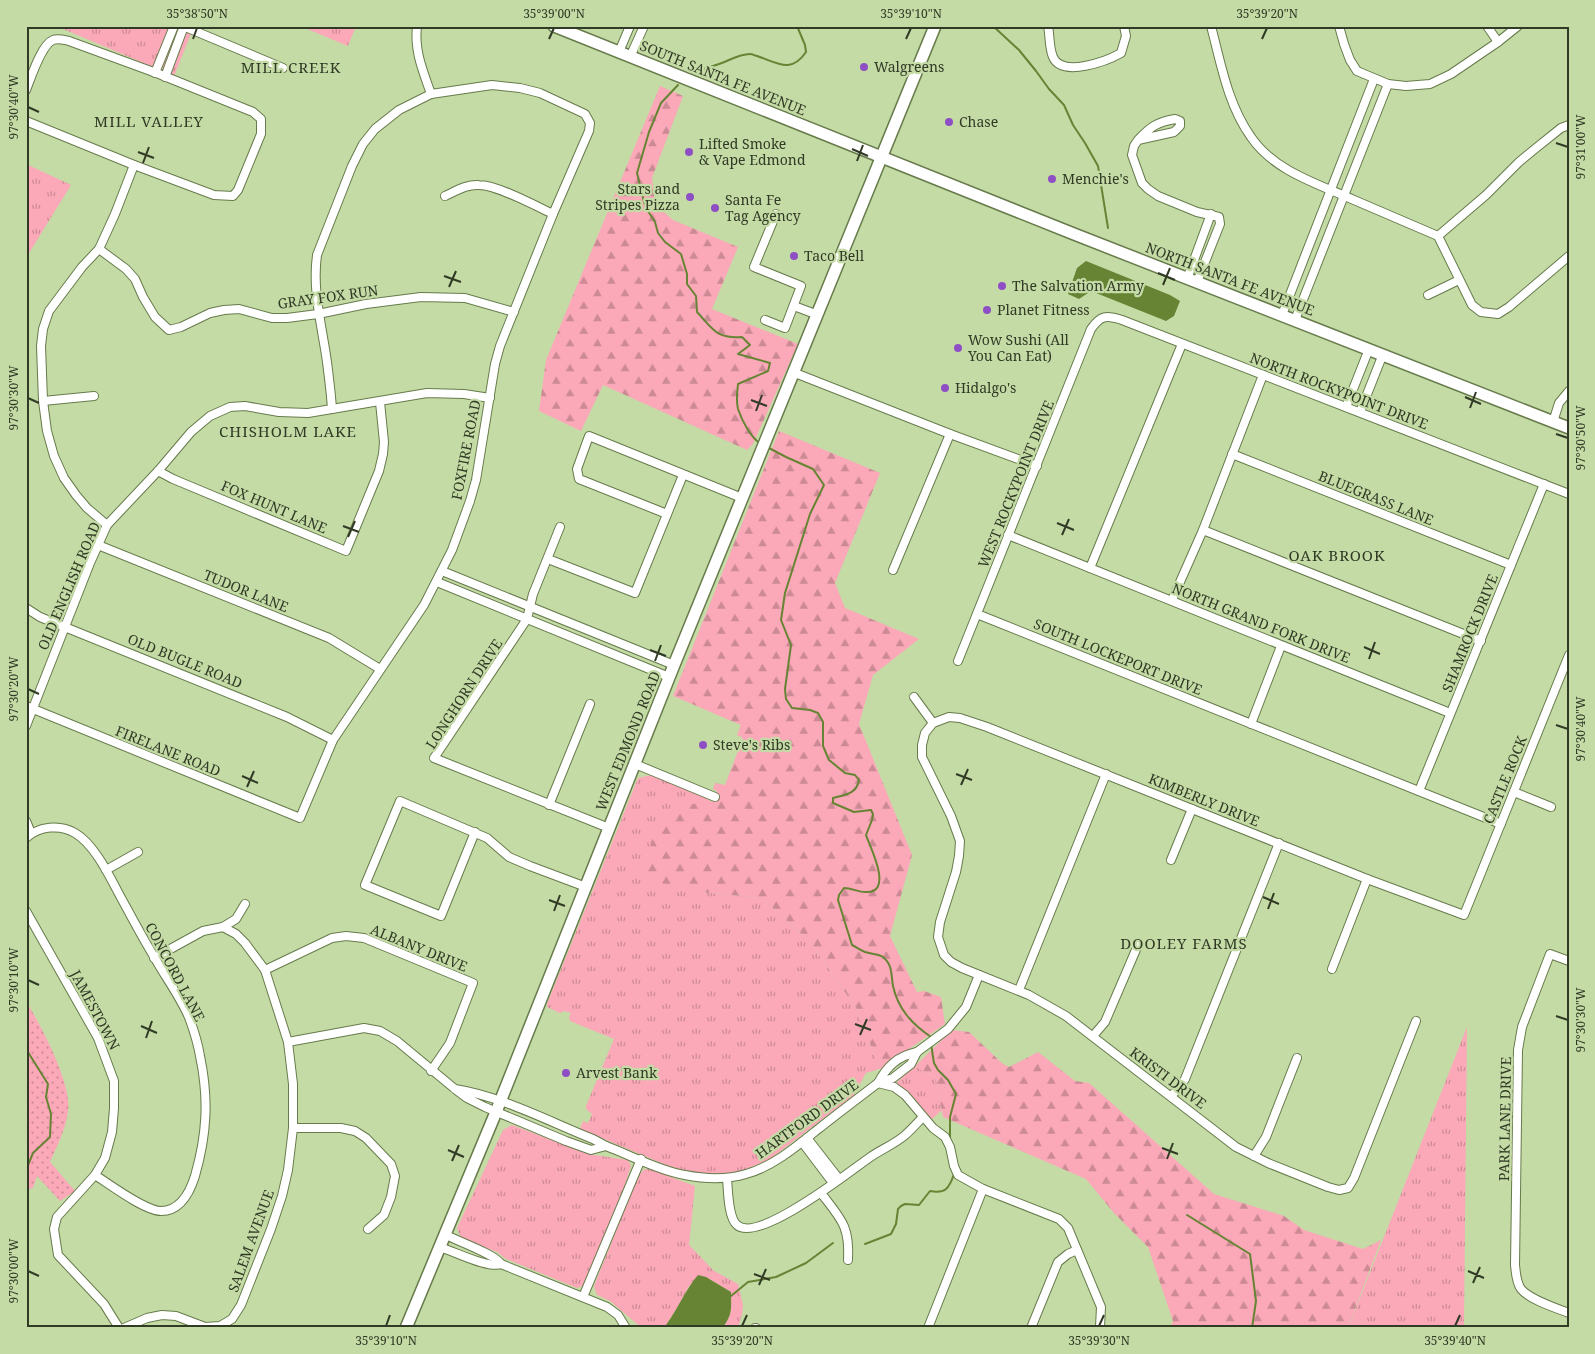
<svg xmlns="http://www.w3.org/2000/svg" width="1595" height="1354" font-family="'Noto Serif',serif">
<defs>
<pattern id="grass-tufts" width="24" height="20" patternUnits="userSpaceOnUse" patternTransform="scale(1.25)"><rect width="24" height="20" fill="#fba8b8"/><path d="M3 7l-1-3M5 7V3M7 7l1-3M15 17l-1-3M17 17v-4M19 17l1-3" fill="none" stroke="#cc8a95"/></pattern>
<pattern id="forest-firs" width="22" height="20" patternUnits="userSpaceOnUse" patternTransform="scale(1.25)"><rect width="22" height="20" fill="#fba8b8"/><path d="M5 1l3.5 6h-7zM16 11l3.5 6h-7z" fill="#cc8a95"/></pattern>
<pattern id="park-dots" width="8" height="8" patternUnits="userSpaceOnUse" patternTransform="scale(1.25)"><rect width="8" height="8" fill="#fba8b8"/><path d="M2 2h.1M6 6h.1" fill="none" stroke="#cc8a95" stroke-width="1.8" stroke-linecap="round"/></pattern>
</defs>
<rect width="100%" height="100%" fill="#c4dba6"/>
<!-- grass -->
<g fill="url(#grass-tufts)">
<path d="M56,26H194L174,76Z"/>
<path d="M300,26H356L348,46Z"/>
<path d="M26,164L71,185L26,258Z"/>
<path d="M651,775L706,798L712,802L701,892L762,898L811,943L856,1008L880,1069L866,1073L854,1095L770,1159L735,1174L690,1173L666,1165L580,1129L583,1121L588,1123L592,1114L586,1109V1106L614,1039L570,1021L569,1017L571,1013L564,1011L560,1013L547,1007V1004L638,778Z"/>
<path d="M1467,1027L1464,1325L1471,1328H1375L1352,1318Z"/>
<path d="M915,1066L936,1079L942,1110L931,1120L905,1090L896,1084L897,1082Z"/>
<path d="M512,1125L588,1154L628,1160L631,1166L623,1191L585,1285L577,1288L506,1259L497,1252L461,1238L457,1228L503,1130Z"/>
<path d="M645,1169H649L695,1186L689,1245L714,1271L738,1284L743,1305L742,1314L738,1328H722C733,1314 731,1309 731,1292L706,1277L689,1286L679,1305L666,1325L658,1326L657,1328H643L637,1324L610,1301L597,1295L594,1286L639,1174Z"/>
</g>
<!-- forest -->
<g fill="url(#forest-firs)">
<path d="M660,86L683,96L652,178L655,204L673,220L738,247L712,309L798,344L753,444L747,450L603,385L581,431L539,411L546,360Z"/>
<path d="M779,431L880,473L835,583L845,608L919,639L873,675L859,724L912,855L890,936L917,992L924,991L941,997L945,1024L880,1069L856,1008L811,943L762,898L701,892L645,879L653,835L673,806L712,802L717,791L713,789L715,783L725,785L743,738L737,735L741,725L673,696Z"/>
<path d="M952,1030L969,1032L1003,1064L1009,1067L1038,1052L1075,1081L1089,1083L1214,1194L1284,1216L1304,1230L1363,1249L1381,1240L1348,1328H1170L1173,1321L1148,1247L1114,1213L1086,1179L943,1117L936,1079L915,1066Z"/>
</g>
<!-- park -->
<path fill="url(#park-dots)" d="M26,1001C41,1026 72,1083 68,1111C66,1129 57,1146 50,1162L75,1191L60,1201L37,1176L33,1188L26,1190Z"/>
<!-- pitch -->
<path fill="#fba8b8" d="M1352,1318L1375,1328H1348Z"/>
<!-- water -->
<g fill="#668433">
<path d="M1086,261L1170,295L1180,301L1174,316L1166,321L1091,291L1079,299L1068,294L1077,268Z"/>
<path d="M698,1275L706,1277L731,1292C731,1308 733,1314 723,1327L657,1328L658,1326L666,1325C678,1309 685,1290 698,1275Z"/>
</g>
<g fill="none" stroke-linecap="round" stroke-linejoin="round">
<!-- stream -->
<g stroke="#668433" stroke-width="2">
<path d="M993,26L1019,50L1036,71L1049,89L1064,105L1073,125L1085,143L1098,166L1108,228"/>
<path d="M694,72C701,69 708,68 716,65C727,62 738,54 750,54C753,54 755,56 757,56C778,63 791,74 806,52L805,45L797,26"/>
<path d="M678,85L661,103L649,132L637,173L644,202L648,211L655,222L658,233L665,242L681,254L687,274V284L696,296L697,312C713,329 716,339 742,337L750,345L738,354L770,363L768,371L738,384C737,392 736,401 738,409C742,421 751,438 761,444"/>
<path d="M767,447L786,457L813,469L824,485L810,514L785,593L781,620L791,645L785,689L786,699L792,708L810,710L818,713L823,722V746L829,760L845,773L855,775L859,780C857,794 844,795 833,798V803L854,812L871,810L873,814L872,820L866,835C869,845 894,892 867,892C860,893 852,888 844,888L839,895L838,900L852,945C856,947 860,950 865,952C871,954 879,954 883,957C893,965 891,976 893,986C898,1009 912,1024 931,1037L930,1039"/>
<path d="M931,1044L934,1063L938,1070L948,1080L956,1094L950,1117V1141"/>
<path d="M26,1049L48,1084L46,1097L51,1114L50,1137L33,1153L26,1170"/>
<path d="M1187,1215L1250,1254L1256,1301L1252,1328"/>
<path d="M865,1244L891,1234L896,1224L898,1209L901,1206L905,1204L919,1205L930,1191C945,1194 949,1189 954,1174"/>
<path d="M731,1296L748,1282L776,1277L806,1263L833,1243"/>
</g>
<defs>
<g id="minor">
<path d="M183,26L283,68"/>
<path d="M417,26C414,51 423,71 431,94"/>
<path d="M1048,26C1050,36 1049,48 1053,57C1062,78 1107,61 1121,53L1126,36L1124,26"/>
<path d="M1211,26C1221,64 1228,105 1251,137C1274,171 1318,184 1354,200C1382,212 1410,224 1438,236L1472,305L1481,312L1498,314L1509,307L1569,256"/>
<path d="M1339,26L1344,44L1350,60L1357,71L1388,84L1406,86L1430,84L1451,74L1498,42L1518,26"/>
<path d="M1487,26L1498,42"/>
<path d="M619,52L630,26"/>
<path d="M630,57L644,26"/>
<path d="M155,73L174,26"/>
<path d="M165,77L184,26"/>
<path d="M26,90C31,78 41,45 53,40C58,38 64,40 69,41L159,74L253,112L261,119V134L238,190L233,196L214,195L134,165L26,121"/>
<path d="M1138,140C1150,127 1157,122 1175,119L1180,121V126L1174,132L1138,140L1134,146L1132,155L1142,183L1148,189L1158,196L1197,212L1219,217L1220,224L1197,282"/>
<path d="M445,196C456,191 467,184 479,185C497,185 536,206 553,214"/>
<path d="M1438,236L1486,195L1519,162L1536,148L1561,128L1569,125"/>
<path d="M99,249L126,269L135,279L143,297L155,317L169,330L181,327L210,313L224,310L239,309L272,318H287L318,314L366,304L421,297L465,298L514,312"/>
<path d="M1187,279L1211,214"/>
<path d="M1428,295L1459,280"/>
<path d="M794,306L818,315"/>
<path d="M1282,315L1374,79"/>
<path d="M765,320L785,328L801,286L754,267L776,214"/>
<path d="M1295,320L1388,84"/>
<path d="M795,373L950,434L1037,466"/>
<path d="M43,401L94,396"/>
<path d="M1346,407L1369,349"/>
<path d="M1360,412L1383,354"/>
<path d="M1553,422L1559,403L1569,391"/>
<path d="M1232,454L1511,565"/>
<path d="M158,471L173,479L346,551L379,471L383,454L384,442L380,402"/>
<path d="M667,514L579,479L577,469L589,436L742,498"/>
<path d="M107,525L87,508L76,495L64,478L54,456L47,431L43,401L41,346L43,329L49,311L82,267L99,249L115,214L134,165"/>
<path d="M560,527L533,594L527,619L434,758L609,828"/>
<path d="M1203,530L1481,641"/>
<path d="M1008,535L1450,713"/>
<path d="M98,545L329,638L380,669"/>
<path d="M548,559L635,593L683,475"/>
<path d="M1090,568L1182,344"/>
<path d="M893,570L950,434"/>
<path d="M442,571L674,665"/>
<path d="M437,582L669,677"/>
<path d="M1172,600L1203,530L1263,375"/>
<path d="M26,608L40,617L287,717L333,740"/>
<path d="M977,614L1501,824"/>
<path d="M958,661L1091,329C1101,315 1106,315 1122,320L1569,494"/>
<path d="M914,697L933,723"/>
<path d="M26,706L300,818L333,740L424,605L452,550L470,501L476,480L495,364L500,346L553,214L589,131L590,123L585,114L540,93L520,88L492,85L431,94L399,110L375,129L363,144L352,166L317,255C312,291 322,326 327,362C329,378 331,393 332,409"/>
<path d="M1251,724L1281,646"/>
<path d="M26,726L90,563L107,525L158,471L191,432L210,416L230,407L245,406L279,412L308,413L427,393L464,394L490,398"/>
<path d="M635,764L715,797"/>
<path d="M1419,791L1544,484"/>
<path d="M1514,792L1551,807"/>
<path d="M549,805L590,704"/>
<path d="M26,821L31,833"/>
<path d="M475,832L441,916L365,885L400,801L487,838L509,857L530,866L586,887"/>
<path d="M26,838C39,826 60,824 75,833C94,844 109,875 119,894C131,916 143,939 156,960C166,978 183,1001 190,1020C194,1031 198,1044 200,1056C209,1099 207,1134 195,1176C190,1192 181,1211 161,1211C145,1211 109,1184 95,1175"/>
<path d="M1171,860L1192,809"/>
<path d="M106,870L138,852"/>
<path d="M26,911L98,1038L114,1081V1108L112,1132L105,1158L95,1175L57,1217L54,1229L58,1255L104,1304L119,1328"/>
<path d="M154,958L203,931L223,927L236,919L245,904"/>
<path d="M1569,961L1550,954L1522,1027L1518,1050L1515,1265C1516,1273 1516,1282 1521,1289C1530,1300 1556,1308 1569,1313"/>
<path d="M1332,969L1367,879"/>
<path d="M265,970L332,938L346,936L364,938L473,983L450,1043L431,1071"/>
<path d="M1019,990L1106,774"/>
<path d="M1416,1021L1354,1178L1348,1188L1339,1190L1328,1187L1268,1163L1236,1147L1066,1016L1029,995L962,968L951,962L944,955L938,937L940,922L956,872L959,856L960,841L951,816L922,757V745L925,733L933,723L949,717L960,718L987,727L1367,879L1464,915L1569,655"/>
<path d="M1093,1036L1105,1022L1138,945"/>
<path d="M288,1042L364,1028L380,1031L397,1041L455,1089L467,1098L485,1107L566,1141L591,1150L606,1146L593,1139C550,1122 501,1096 455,1089"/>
<path d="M878,1083L894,1087L905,1095L933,1128L945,1137L950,1147L954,1166L958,1175L983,1189L1059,1219L1068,1228L1101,1307L1100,1327"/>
<path d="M878,1083C887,1066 898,1056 917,1052"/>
<path d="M1171,1096L1179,1088L1185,1079L1279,843"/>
<path d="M293,1128H341L355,1131L366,1138L391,1164L395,1176L391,1197L384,1215L368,1229"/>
<path d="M807,1138L839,1179"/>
<path d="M802,1142L833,1183"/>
<path d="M606,1146C630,1155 660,1171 685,1175C705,1179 726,1180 746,1174C772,1167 796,1147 817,1130C837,1114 857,1099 878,1083L893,1078L911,1064L917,1052L948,1029L966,1007L979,975"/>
<path d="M1254,1156L1266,1137L1297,1058"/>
<path d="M727,1178C728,1189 728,1218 737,1225C758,1244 849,1172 869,1158C880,1150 893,1145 904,1136C911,1130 917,1123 923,1117"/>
<path d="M821,1193C841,1219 850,1226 848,1260"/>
<path d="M444,1234C457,1241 495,1254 501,1264L607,1307L618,1315L626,1328"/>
<path d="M439,1247C454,1251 488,1269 501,1264"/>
<path d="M583,1297L641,1159"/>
<path d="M124,1328L147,1318L162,1315L176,1316L205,1327L220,1326L232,1319L241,1305L271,1229L282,1196L288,1170L293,1128V1084L288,1042L265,970L245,943L236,934L223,927"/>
<path d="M755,1328H756"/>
<path d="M928,1328L983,1189"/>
<path d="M1031,1328L1058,1262L1068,1254L1077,1250"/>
</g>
<g id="secondary">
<path d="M554,26L1074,234L1569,428"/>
<path d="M406,1328L496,1112L674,665L935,26"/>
</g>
</defs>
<!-- minor casing -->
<use href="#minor" stroke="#677b4b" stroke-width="10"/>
<!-- secondary casing -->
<use href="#secondary" stroke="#677b4b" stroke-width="14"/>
<!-- minor -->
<use href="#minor" stroke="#fff" stroke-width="8"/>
<!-- secondary -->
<use href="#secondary" stroke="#fff" stroke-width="11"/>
</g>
<!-- ticks -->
<path fill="none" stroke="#313a25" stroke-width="2" d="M193,39L197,28M549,39L554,28M906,39L911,28M1262,39L1267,28M28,107L39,112M1556,143L1568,147M852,149L868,156M138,152L154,158M857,161L863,145M143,163L149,147M1158,273L1175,280M444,276L461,282M1163,285L1170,268M449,287L456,271M1465,397L1481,404M28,398L39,403M751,400L767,406M1470,408L1476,392M756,411L762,395M1556,434L1568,438M1057,523L1074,530M343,526L359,532M1062,535L1069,519M348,537L355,521M1364,647L1380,654M650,650L666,656M1369,659L1375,642M655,661L661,645M28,689L39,694M1556,725L1568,729M956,774L972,780M242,776L258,783M961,785L968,769M247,787L254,771M1263,897L1279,904M549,900L565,906M1268,909L1274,893M554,911L560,895M28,980L39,985M1556,1016L1568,1020M855,1024L871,1030M141,1026L157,1033M860,1035L867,1019M146,1038L152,1021M1162,1148L1178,1154M448,1150L464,1157M1167,1159L1173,1143M452,1161L459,1145M28,1271L39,1276M1468,1271L1484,1278M754,1274L770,1280M1473,1283L1480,1267M759,1285L766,1269M386,1326L390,1315M742,1326L747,1315M1099,1326L1104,1315M1455,1326L1460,1315"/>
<!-- markers -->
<g fill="#8f4fc4" stroke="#c4dba6" stroke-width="2">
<circle cx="864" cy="67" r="5"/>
<circle cx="949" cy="122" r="5"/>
<circle cx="689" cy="152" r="5"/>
<circle cx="1052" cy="179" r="5"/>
<circle cx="690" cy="197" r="5"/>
<circle cx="715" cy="208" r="5"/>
<circle cx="794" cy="256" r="5"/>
<circle cx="1002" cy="286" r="5"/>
<circle cx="987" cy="310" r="5"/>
<circle cx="958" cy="348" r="5"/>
<circle cx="945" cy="388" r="5"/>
<circle cx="703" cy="745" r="5"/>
<circle cx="566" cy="1073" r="5"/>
</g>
<g text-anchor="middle" stroke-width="4.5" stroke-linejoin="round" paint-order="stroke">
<!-- poi labels -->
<g font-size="14" fill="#313a25" stroke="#c4dba6" text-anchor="start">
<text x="874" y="72">Walgreens</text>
<text x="959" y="127">Chase</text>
<text x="699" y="149">Lifted Smoke<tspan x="699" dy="16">&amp; Vape Edmond</tspan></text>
<text x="1062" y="184">Menchie's</text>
<text x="680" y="194" text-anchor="end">Stars and<tspan x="680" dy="16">Stripes Pizza</tspan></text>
<text x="725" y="205">Santa Fe<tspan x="725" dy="16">Tag Agency</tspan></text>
<text x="804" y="261">Taco Bell</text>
<text x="1012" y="291">The Salvation Army</text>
<text x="997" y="315">Planet Fitness</text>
<text x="968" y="345">Wow Sushi (All<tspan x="968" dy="16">You Can Eat)</tspan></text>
<text x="955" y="393">Hidalgo's</text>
<text x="713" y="750">Steve's Ribs</text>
<text x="576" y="1078">Arvest Bank</text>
</g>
<!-- street labels -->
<g font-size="14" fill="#313a25" stroke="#c4dba6">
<text transform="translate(723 78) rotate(22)" y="5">SOUTH SANTA FE AVENUE</text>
<text transform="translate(1230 279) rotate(21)" y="5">NORTH SANTA FE AVENUE</text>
<text transform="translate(328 297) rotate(-8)" y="5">GRAY FOX RUN</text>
<text transform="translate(1339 391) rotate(21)" y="5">NORTH ROCKYPOINT DRIVE</text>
<text transform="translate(466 450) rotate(-79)" y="5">FOXFIRE ROAD</text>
<text transform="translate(1016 484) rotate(-68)" y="5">WEST ROCKYPOINT DRIVE</text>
<text transform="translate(1376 498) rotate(22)" y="5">BLUEGRASS LANE</text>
<text transform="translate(274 507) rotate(23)" y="5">FOX HUNT LANE</text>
<text transform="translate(69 586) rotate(-67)" y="5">OLD ENGLISH ROAD</text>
<text transform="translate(246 591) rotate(22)" y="5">TUDOR LANE</text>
<text transform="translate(1261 623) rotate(22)" y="5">NORTH GRAND FORK DRIVE</text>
<text transform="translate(1470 633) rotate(-68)" y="5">SHAMROCK DRIVE</text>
<text transform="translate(1118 657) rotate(22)" y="5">SOUTH LOCKEPORT DRIVE</text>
<text transform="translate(185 661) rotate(22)" y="5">OLD BUGLE ROAD</text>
<text transform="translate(464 694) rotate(-57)" y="5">LONGHORN DRIVE</text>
<text transform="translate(628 741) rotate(-68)" y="5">WEST EDMOND ROAD</text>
<text transform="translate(168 751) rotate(22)" y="5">FIRELANE ROAD</text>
<text transform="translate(1505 780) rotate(-68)" y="5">CASTLE ROCK</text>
<text transform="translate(1204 800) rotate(22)" y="5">KIMBERLY DRIVE</text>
<text transform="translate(419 948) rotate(22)" y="5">ALBANY DRIVE</text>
<text transform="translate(175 972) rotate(62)" y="5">CONCORD LANE</text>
<text transform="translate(95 1010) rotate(62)" y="5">JAMESTOWN</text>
<text transform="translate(1168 1078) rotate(37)" y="5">KRISTI DRIVE</text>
<text transform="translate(807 1119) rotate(-36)" y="5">HARTFORD DRIVE</text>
<text transform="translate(1505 1119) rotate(-89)" y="5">PARK LANE DRIVE</text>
<text transform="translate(251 1241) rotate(-70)" y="5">SALEM AVENUE</text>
</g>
<!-- neighbourhood labels -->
<g font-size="15" letter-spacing="1" fill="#313a25" stroke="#c4dba6">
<text x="291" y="73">MILL CREEK</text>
<text x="149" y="127">MILL VALLEY</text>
<text x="288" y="437">CHISHOLM LAKE</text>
<text x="1337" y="561">OAK BROOK</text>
<text x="1184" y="949">DOOLEY FARMS</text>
</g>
</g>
<!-- border -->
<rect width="1595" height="1354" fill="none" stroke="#c4dba6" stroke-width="55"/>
<rect x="28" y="28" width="1540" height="1298" fill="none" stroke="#313a25" stroke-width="2"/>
<g font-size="12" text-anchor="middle" fill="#313a25">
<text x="197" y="18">35°38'50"N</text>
<text x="554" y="18">35°39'00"N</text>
<text x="911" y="18">35°39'10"N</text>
<text x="1267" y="18">35°39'20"N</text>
<text transform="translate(14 107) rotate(-90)" y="4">97°30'40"W</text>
<text transform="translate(1581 147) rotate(-90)" y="4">97°31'00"W</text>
<text transform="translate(14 398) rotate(-90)" y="4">97°30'30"W</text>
<text transform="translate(1581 438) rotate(-90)" y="4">97°30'50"W</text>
<text transform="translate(14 689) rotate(-90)" y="4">97°30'20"W</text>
<text transform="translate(1581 729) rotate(-90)" y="4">97°30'40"W</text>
<text transform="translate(14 980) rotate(-90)" y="4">97°30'10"W</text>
<text transform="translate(1581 1020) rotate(-90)" y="4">97°30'30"W</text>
<text transform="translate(14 1271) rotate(-90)" y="4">97°30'00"W</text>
<text x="386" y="1345">35°39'10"N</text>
<text x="742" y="1345">35°39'20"N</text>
<text x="1099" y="1345">35°39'30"N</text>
<text x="1455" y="1345">35°39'40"N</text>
</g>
</svg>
